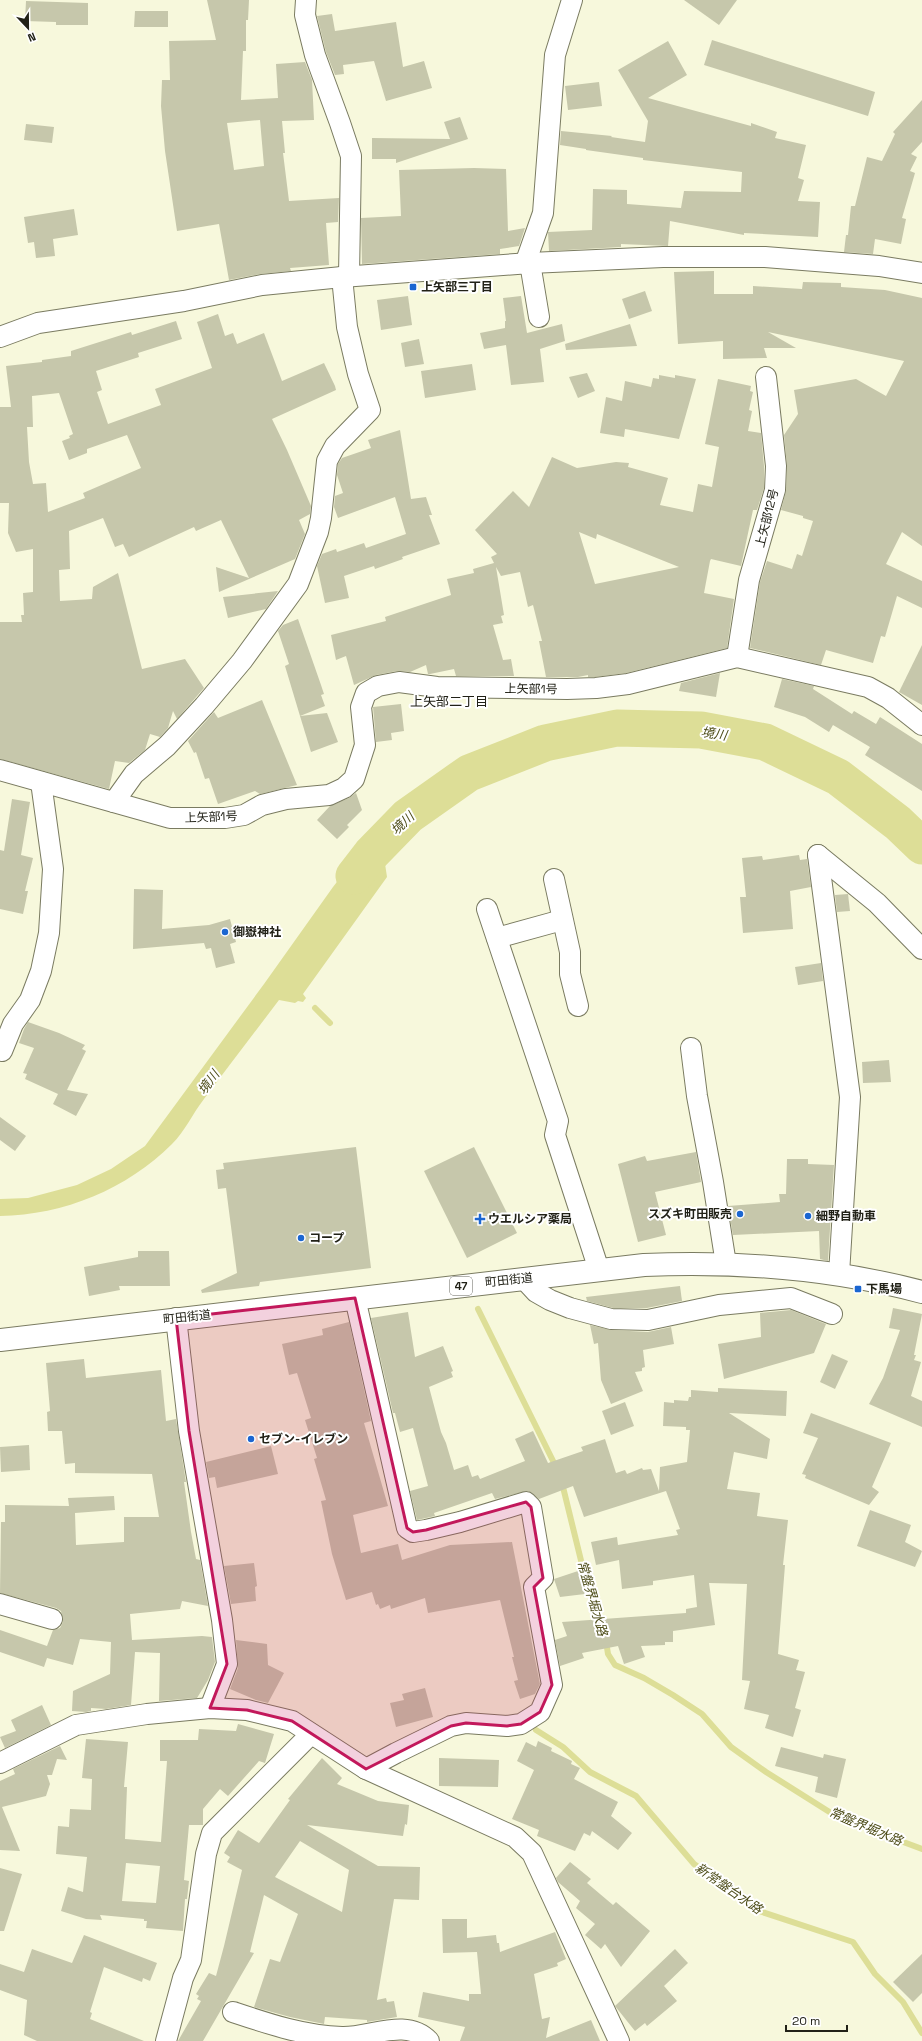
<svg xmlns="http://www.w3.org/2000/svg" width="922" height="2041" font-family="'Space Grotesk','Noto Sans JP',sans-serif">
<rect width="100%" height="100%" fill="#f7f8dc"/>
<!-- water -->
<path fill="#ddde97" d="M389,822L384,857L387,877L303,994L306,998L303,1002L298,1001L295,1003L279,1000C254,1033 229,1066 204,1099C193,1113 185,1131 172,1144C127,1189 64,1215 0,1216V1199L28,1198L77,1185L111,1169L145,1146L264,984L333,887L368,842Z"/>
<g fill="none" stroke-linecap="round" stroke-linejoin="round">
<!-- stream -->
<g stroke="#ddde97" stroke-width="6">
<path d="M315,1008L330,1023"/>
<path d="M478,1309L557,1469"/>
<path d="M562,1483L588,1589L603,1626"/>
<path d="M606,1641L608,1654L615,1665L644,1678L673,1695L702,1714L731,1747L766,1772L839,1818L922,1849"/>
<path d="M536,1730L563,1747L590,1772L636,1796L694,1864L759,1911L853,1942L875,1974L903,2002L922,2033"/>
</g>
<!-- river -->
<path stroke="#ddde97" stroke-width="37" d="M354,876L371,854L408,816L469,773L545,743L617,728L701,730L765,742L838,777L898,823L922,846"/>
</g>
<!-- building -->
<g fill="#c6c7ab" fill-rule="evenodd">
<path d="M207,0H249L248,20H246V51H243L241,100L278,98L276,64L305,62L312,80L314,120L282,121L285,153H283L289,201L339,198L338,222L326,223L329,265L290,268L291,271L260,274L229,280L219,224L177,231L165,151L161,106L162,80H170L169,41L216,40ZM260,120L264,166L234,170L227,123Z"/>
<path d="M684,0H737L719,25Z"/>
<path d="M26,1L88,3V25H56V22L25,21Z"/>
<path d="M135,11H168V27H134Z"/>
<path d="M332,14L335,31L396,22L403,67L424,61L432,88L386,101L374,61L343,65L344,74L335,75L326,52L317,16Z"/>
<path d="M712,40L875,92L868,116L704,65Z"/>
<path d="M668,41L687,75L648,98L751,126V123L777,132L775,138L806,145L798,178L804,180L798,201L820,202L818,237L744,233V235L670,221L668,246L621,244V247L549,251L548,232L592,230L593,189L627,190V204L681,208L684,191L741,192L742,172L643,160V158L586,150V149L560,145L561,131L612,136L611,137L645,142L648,121L618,70Z"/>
<path d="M599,82L602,106L568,110L565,86Z"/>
<path d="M922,100V142L911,154L917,157L910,171L915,173L902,218L906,219L901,244L875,239L873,254L844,252L846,235H848L851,206H855L867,157L882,161L895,134L893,132Z"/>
<path d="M460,117L468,139L396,163V159H372V138L450,139L444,122Z"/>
<path d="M26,124L54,127L52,143L24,140Z"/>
<path d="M474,168L506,169L508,231L525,228L519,246L500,249V254L362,264L361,218L401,216L399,170Z"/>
<path d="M74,209L78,235L53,239L55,256L36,258L34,242L28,243L24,217Z"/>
<path d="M714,271V294H753V286L802,289L803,282L841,283V287L885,290L922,298V546L902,532L886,564L922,581V608L897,596L885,637L881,636L873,663L826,650L821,665L750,648L760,582L767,561L792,569L797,554L802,556L813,521L803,518V516L781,510L786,491L787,466L784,435L798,414L794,390L856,379L886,396L904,361L768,332L796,348H764L767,358L723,359V341L678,344L674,272Z"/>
<path d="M645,291L652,311L629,319L622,299Z"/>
<path d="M408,296L412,325L381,330L377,300Z"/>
<path d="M521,296L527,333L562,324L565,341L540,349L544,382L511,385L506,345L484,349L480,333L505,328V321H506L503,298Z"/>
<path d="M218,314L225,336L233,333L237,344L264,333L282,381L324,363L335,386L336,390L272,419L287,450L311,506L310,514L299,520L305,534L295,559L219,592L216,567L249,578L221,520L196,531L194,527L129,557L123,544L115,547L103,518L69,531L70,569L59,570L60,601L92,599L93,587L118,573L142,669L185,659L204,688L177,719L173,711L168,728L160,737L150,734L145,750L129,763L115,761L109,789L0,759V622H22L21,615H24L23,593L33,592V549L16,552L8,533L9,503H0V407H11L6,366L42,362V360L71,356V351L131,332L132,335L176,321L182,339L138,353L139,357L96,371L102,390L97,392L108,424L161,405L155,389L212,368L197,322ZM59,393L73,434L69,436L70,438L62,441L69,460L87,453V449L127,435L141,468L83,493L85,498L48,512L46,483L33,484L29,462L27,427H33L32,396Z"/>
<path d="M630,324L637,346L566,350L565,344Z"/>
<path d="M419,339L424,364L405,367L401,343Z"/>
<path d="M472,364L476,390L425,398L421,371Z"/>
<path d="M587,373L595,391L578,398L569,377Z"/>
<path d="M659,375L675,378V375L696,379L679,439L625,429L624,437L600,433L606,397L622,401L625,381L651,387L653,378L659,379Z"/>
<path d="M718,379L751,386L750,391L753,392L749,410L752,411L748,431L761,433L764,466V488L757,510H753L741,566L711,559L710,561L704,593L734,599L727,648L626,673L595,677H588V675L578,677H546L539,641H542L533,605L528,607L520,572L501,576L496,567L504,615L501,616L503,623L493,625L503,660L511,659L514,676H456L454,669L430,674H428L426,665L410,672L397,671L376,675L354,685L346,656L336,660L331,635L386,621L385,617L451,595L447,579L474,573L473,569L494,563L491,557L497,554L475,530L513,491L529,507L552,457L577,468L616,462L629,463L628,467L668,478L660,505L693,512L698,484L712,487L719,447L705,444ZM579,532L596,539L597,534L679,567L595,584Z"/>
<path d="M400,430L411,499L426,497L432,515H429L440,544L402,557L403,559L375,569L374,566L344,576L349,598L325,603L317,566L322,554L336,549L337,552L364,543L366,548L406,534L395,497L338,518L334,507L335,496L343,493L337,475L338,464L342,458L371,448L368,440Z"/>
<path d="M278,591L266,609L228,618L223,597Z"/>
<path d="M298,619L321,685L324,694L321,695L325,706L300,716L285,666L289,664L278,631L283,625Z"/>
<path d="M922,645V705L899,692Z"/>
<path d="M720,673L716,697L679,691L681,683Z"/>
<path d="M782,679L814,686L813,689L852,714L854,711L876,724L880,717L922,744V791L865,755L870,747L833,725L829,732L805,717L774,707Z"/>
<path d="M262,700L297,785L260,794L255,791L218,804L209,778L205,779L196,752L194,753L188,741L214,712L218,718Z"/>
<path d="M401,704L404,731L391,733L392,740L376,742L373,707Z"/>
<path d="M327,713L338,742L311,752L300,716Z"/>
<path d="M356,793L362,810L347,825L349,827L337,839L317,820L330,806L349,798Z"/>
<path d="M12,799L30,802L21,855L33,858L25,891H28L23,914L0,909V850L4,851Z"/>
<path d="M799,855L800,860L807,859L811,887L790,891L793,929L743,933L740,897H746L742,858L762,856L763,860Z"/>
<path d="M134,889L163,890L162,929L209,925L230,919L236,942L230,944L235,963L216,968L211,948L206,949L204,943L133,949Z"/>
<path d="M848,894L850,911L837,912L835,895Z"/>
<path d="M821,963L823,981L798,985L795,967Z"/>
<path d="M28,1022L59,1033L85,1045L82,1049L86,1051L67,1090L88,1094L76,1116L53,1104L58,1094L25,1079L27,1074L23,1073L34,1048L19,1043L24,1029Z"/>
<path d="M889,1060L891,1082L863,1083L862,1062Z"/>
<path d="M0,1117L26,1136L15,1151L0,1140Z"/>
<path d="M356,1147L371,1268L260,1282L259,1286L202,1293L201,1290L237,1273L226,1188L218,1189L216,1170L224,1169L223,1163Z"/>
<path d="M474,1147L517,1233L467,1258L424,1171Z"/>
<path d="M696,1152L701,1182L655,1192L666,1235L638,1242L618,1164L645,1156L647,1161Z"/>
<path d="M787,1159H808V1164L834,1165L828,1261L820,1259L819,1231L733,1235L728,1206L780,1202L779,1194H786Z"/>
<path d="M138,1251H169L170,1286H119L120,1290L89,1296L84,1267L138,1257Z"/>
<path d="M680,1286L682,1301L647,1308H613L587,1301L586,1297Z"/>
<path d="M893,1308L922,1314L914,1355H916L914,1360L921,1362L911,1396L922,1401V1427L869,1404L883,1378L900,1330L889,1328Z"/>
<path d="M791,1310L826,1324L814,1353L724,1379L718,1344L761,1337L760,1313Z"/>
<path d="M408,1312L415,1357L443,1346L453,1371L451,1372L453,1377L429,1387L441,1432L446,1443L454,1470L468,1465L472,1477L478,1475L480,1479L525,1461L515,1439L533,1431L548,1463L583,1451L581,1447L605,1439L616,1473L625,1470L627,1474L642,1468L643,1470L651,1469L659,1491L660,1467L687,1462L690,1430H686V1427L663,1426L664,1402L674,1403V1400L688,1401L689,1397H691V1390L718,1392V1388L787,1391L786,1416L729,1413L770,1439L767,1459L734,1452L727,1489L760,1493L757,1516L788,1520L783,1565H785L778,1654L799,1660L796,1670L805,1672L795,1708L801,1710L793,1737L765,1728L769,1715L744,1709L750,1681L742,1680L747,1584L709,1583L715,1625L673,1631V1642H665V1645L641,1646L645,1657L624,1664L618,1646L582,1653L584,1658L560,1666L555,1640L567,1636L562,1622L686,1613V1609L697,1607L694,1575L653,1581V1585L622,1589L619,1560L596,1565L591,1542L617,1537L618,1545L678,1535L676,1530L680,1529L666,1491L584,1517L573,1486L539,1499L528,1491L495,1499L492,1493L434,1513L435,1516L417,1520L410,1491L428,1486L413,1428L400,1432L395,1413H393L371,1318Z"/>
<path d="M349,1322L371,1421L364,1423L388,1506L353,1515L361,1553L398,1544L402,1560L450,1545L512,1542L540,1684L535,1694L520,1699L514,1681L518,1680L512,1657H514L500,1600L428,1613L425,1598L391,1609L390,1605L380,1609L378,1604L376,1605L372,1592L346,1600L332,1554L321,1501L326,1500L314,1459L317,1458L305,1420L311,1418L297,1373L289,1375L282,1344L323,1335L322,1329Z"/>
<path d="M590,1325L611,1330L648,1332L671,1327L674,1344L643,1350L645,1367L642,1368V1371L635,1372L643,1391L611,1404L601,1380L598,1343L594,1344Z"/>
<path d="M832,1354L848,1361L835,1389L820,1382Z"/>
<path d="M84,1359L86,1378L161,1370L166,1421L176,1419L186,1482H184L191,1532L196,1559L200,1560L208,1606L182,1601L180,1609L130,1614L132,1640L202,1636L212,1637L215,1662L208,1680L197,1698L159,1701L160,1653L135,1652L131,1705L106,1709L91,1708V1711L86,1712L72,1711L73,1691L110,1674L111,1642L80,1639L73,1665L47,1658L44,1667L0,1652V1630L47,1646L53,1630L60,1628L63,1622L61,1611L56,1608L0,1593L1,1522H5V1505L69,1506L68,1498L114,1496L115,1510L75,1513L76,1545L124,1542V1517H159L152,1474L75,1473V1463L65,1464L62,1431H48L47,1412L50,1411L46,1363Z"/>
<path d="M625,1402L634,1426L611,1435L602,1411Z"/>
<path d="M811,1413L891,1443L872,1487L879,1492L869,1505L805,1478L806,1475L802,1474L818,1438L803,1433Z"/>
<path d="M29,1445L30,1470L1,1472L0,1447Z"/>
<path d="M271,1446L278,1474L217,1488L215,1477L209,1478L206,1462Z"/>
<path d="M870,1510L911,1525L905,1542L922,1551L915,1567L857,1546Z"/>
<path d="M254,1563L257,1586L255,1587L256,1601L231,1604L224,1566Z"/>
<path d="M578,1571L585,1594L560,1597L554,1579Z"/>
<path d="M236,1640L267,1644L268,1665L284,1673L268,1703L256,1700L230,1689L238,1668Z"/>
<path d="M425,1688L433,1717L396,1727L390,1703L404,1700L402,1694Z"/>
<path d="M42,1705L51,1725L5,1748L0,1737L16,1731L11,1720Z"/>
<path d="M238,1724L274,1734L265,1763L259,1761L228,1796L220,1789L203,1809V1825H189L184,1880L189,1881L187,1899H185L183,1931L146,1928L147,1921H144V1919L100,1915L102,1920L86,1919L61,1911L68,1887L83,1892L87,1857L56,1854L58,1826L69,1827L70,1809L91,1810L92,1779L82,1778L86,1739L128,1742L124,1787H127L125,1839L161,1842L167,1761H160V1740H198L199,1729L236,1731ZM126,1863L160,1866L156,1903L122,1901Z"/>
<path d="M538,1741L552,1748L551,1751L572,1761L571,1764L580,1768L574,1779L618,1802L611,1816L632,1833L618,1850L592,1831L590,1836L584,1833L575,1851L537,1836L539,1830L512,1819L534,1770L517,1761L526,1742L536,1747Z"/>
<path d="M60,1746L67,1760L57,1759L52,1775H47L50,1784L46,1796L2,1807L20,1851L0,1850V1781L15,1774L13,1769Z"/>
<path d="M781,1747L823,1758L824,1754L846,1759L837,1798L815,1792L818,1777L775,1766Z"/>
<path d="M322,1758L342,1778L337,1784L378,1801L409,1805L407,1825L405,1824L403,1836L307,1825L378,1866L420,1867L419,1900L394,1899L377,2000L386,1998L387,2002L394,2001L397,2017L367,2022V2020L325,2017L324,2024L290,2017L254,2007L270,1959L280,1962L298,1914L264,1895L250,1952L254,1953L203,2041H178L201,2001L197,1999L199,1996L196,1994L209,1973L216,1976L224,1946L242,1870L227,1862L230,1857L224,1853L238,1830L259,1843L290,1800L288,1799ZM300,1841L349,1870L342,1912L275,1877Z"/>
<path d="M439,1758L499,1760L498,1787L439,1786Z"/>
<path d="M570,1862L591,1879L587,1883L613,1905L616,1902L650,1931L621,1967L605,1944L601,1949L585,1935L595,1924L576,1908L580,1901L558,1882L556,1878Z"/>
<path d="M0,1868L22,1874L4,1931H0Z"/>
<path d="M442,1919H467V1938L496,1935L497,1943H499L500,1952L555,1932L566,1959L557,1963L558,1966L534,1974L542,2019L550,2017L546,2038L591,2020L600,2041H460L465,2027L418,2017L423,1992L469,2001V1994H481L477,1952L443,1953Z"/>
<path d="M84,1935L157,1963L150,1981L143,1978L142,1982L104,1967L90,2012L92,2013L90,2019L144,2041H37L24,2035L27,2000L0,1990V1964L24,1972L32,1949L72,1963Z"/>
<path d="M675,1949L688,1963L664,1986L677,2001L647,2026L645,2023L635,2031L615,2006Z"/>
<path d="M922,1954V1993L913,2002L893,1982Z"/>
</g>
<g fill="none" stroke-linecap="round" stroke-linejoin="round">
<defs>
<g id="street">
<path d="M306,0L305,15L315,55L340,123L351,156L349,276"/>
<path d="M530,263L539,317"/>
<path d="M525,264L543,213L555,55L572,0"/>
<path d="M0,337L38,323L184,301L262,285L342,277L530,263L663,257H765L879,266L922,273"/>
<path d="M737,657L749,580L775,490L776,466L766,377"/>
<path d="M0,770L170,818H225L244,815L262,805L286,799L329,795L344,788L354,779L365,745L361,707L366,693L378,686L399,682L437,687L567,689L596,688L628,684L737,657L868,687L888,698L922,725"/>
<path d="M114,802L134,774L167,746L204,706L242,661L298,584L318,532L321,518L327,461L335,446L370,410L358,374L347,327L342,277"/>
<path d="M818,855L850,1097L839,1274"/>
<path d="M818,855L877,903L922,949"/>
<path d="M554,879L570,952V974L578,1006"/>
<path d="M487,909L558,1121L555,1135L599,1270"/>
<path d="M497,938L562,920"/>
<path d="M691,1048L697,1096L713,1182L726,1264"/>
<path d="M2,1051L13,1024L30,1000L41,971L49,933L53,869L41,782"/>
<path d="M524,1279L536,1292L550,1300L570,1308L611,1319L648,1320L719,1305L791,1298L832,1314"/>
<path d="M355,1298L407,1528L413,1532L426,1530L460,1522L526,1502L531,1507L543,1578L534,1587L552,1685L540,1712L521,1724L507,1726L466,1723L451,1726L396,1753L366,1769"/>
<path d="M176,1318L189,1431L222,1620L227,1664L210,1708"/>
<path d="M0,1604L52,1619"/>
<path d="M0,1763L76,1725L147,1714L210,1708L247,1710L292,1721L366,1769L515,1837L532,1853L619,2041"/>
<path d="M233,2012C269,2024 304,2036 342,2037C370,2038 406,2017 429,2041"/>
<path d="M166,2041L183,1978L191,1960L206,1854L212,1833L311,1734"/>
</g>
<path id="primary" d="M0,1340L644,1265C738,1261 831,1268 922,1292"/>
</defs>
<!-- street casing -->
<use href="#street" stroke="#7a7b61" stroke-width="22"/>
<!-- primary casing -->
<use href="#primary" stroke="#7a7b61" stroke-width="24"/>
<!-- street -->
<use href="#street" stroke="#fff" stroke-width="20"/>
<!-- primary -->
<use href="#primary" stroke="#fff" stroke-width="22"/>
</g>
<!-- marked area -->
<path fill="#c2185b" fill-opacity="0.2" stroke="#c2185b" stroke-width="3" stroke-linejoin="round" d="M355,1298L407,1528L413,1532L426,1530L526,1502L531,1507L543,1578L534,1587L552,1685L540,1712L521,1724L507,1726L466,1723L451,1726L366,1769L292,1721L247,1710L210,1708L227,1664L189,1431L176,1318Z"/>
<!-- markers -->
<g fill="#1b66d1" stroke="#fff" stroke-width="1.5">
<rect x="409" y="283" width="8" height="8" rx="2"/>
<circle cx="225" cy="932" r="4"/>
<circle cx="740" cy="1214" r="4"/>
<circle cx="808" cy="1216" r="4"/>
<path d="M478 1213h4v4h4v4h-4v4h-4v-4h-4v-4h4z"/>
<circle cx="301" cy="1238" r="4"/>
<rect x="854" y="1285" width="8" height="8" rx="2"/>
<circle cx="251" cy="1439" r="4"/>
</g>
<g text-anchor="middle" stroke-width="4" stroke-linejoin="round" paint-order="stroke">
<!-- shield labels -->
<rect fill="#fff" stroke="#64645d" stroke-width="1" x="450" y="1277" width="22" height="18" rx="3"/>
<g font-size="11" font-weight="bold" fill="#212117">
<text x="461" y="1290">47</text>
</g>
<!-- poi labels -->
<g font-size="12" font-weight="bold" fill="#212117" stroke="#fff" text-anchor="start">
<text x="421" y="291">上矢部三丁目</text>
<text x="233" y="936">御嶽神社</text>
<text x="732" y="1218" text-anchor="end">スズキ町田販売</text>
<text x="816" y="1220">細野自動車</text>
<text x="488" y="1223">ウエルシア薬局</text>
<text x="309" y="1242">コープ</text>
<text x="866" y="1293">下馬場</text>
<text x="259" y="1443">セブン-イレブン</text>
</g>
<!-- street labels -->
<g font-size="12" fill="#212117" stroke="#fff">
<text transform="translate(767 518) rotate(-76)" y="4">上矢部12号</text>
<text transform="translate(531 689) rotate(1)" y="4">上矢部1号</text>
<text transform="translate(211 817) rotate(-2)" y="4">上矢部1号</text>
<text transform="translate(509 1280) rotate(-6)" y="4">町田街道</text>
<text transform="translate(187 1317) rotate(-6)" y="4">町田街道</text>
</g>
<!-- neighbourhood labels -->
<g font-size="13" fill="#212117" stroke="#fff">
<text x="449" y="706">上矢部二丁目</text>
</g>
<!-- water labels -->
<g font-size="13" font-style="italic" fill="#4d4c18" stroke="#fff">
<text transform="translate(714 733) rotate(9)" y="5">境川</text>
<text transform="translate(402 823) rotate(-43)" y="5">境川</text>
<text transform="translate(208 1082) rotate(-53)" y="5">境川</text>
<text transform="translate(593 1598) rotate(74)" y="5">常盤界堀水路</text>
<text transform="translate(866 1826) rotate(23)" y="5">常盤界堀水路</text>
<text transform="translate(729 1888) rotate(35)" y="5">新常盤台水路</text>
</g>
</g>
<!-- north arrow -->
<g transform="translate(28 28) rotate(158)" stroke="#ffffff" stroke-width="3" paint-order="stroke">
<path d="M0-3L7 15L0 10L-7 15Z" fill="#212117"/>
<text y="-6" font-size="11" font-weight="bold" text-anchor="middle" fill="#212117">N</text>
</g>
<!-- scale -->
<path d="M786 2025v6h61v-6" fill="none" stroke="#212117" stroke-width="2"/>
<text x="792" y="2025" font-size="12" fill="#212117" stroke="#ffffff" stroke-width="3" paint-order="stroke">20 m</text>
</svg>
